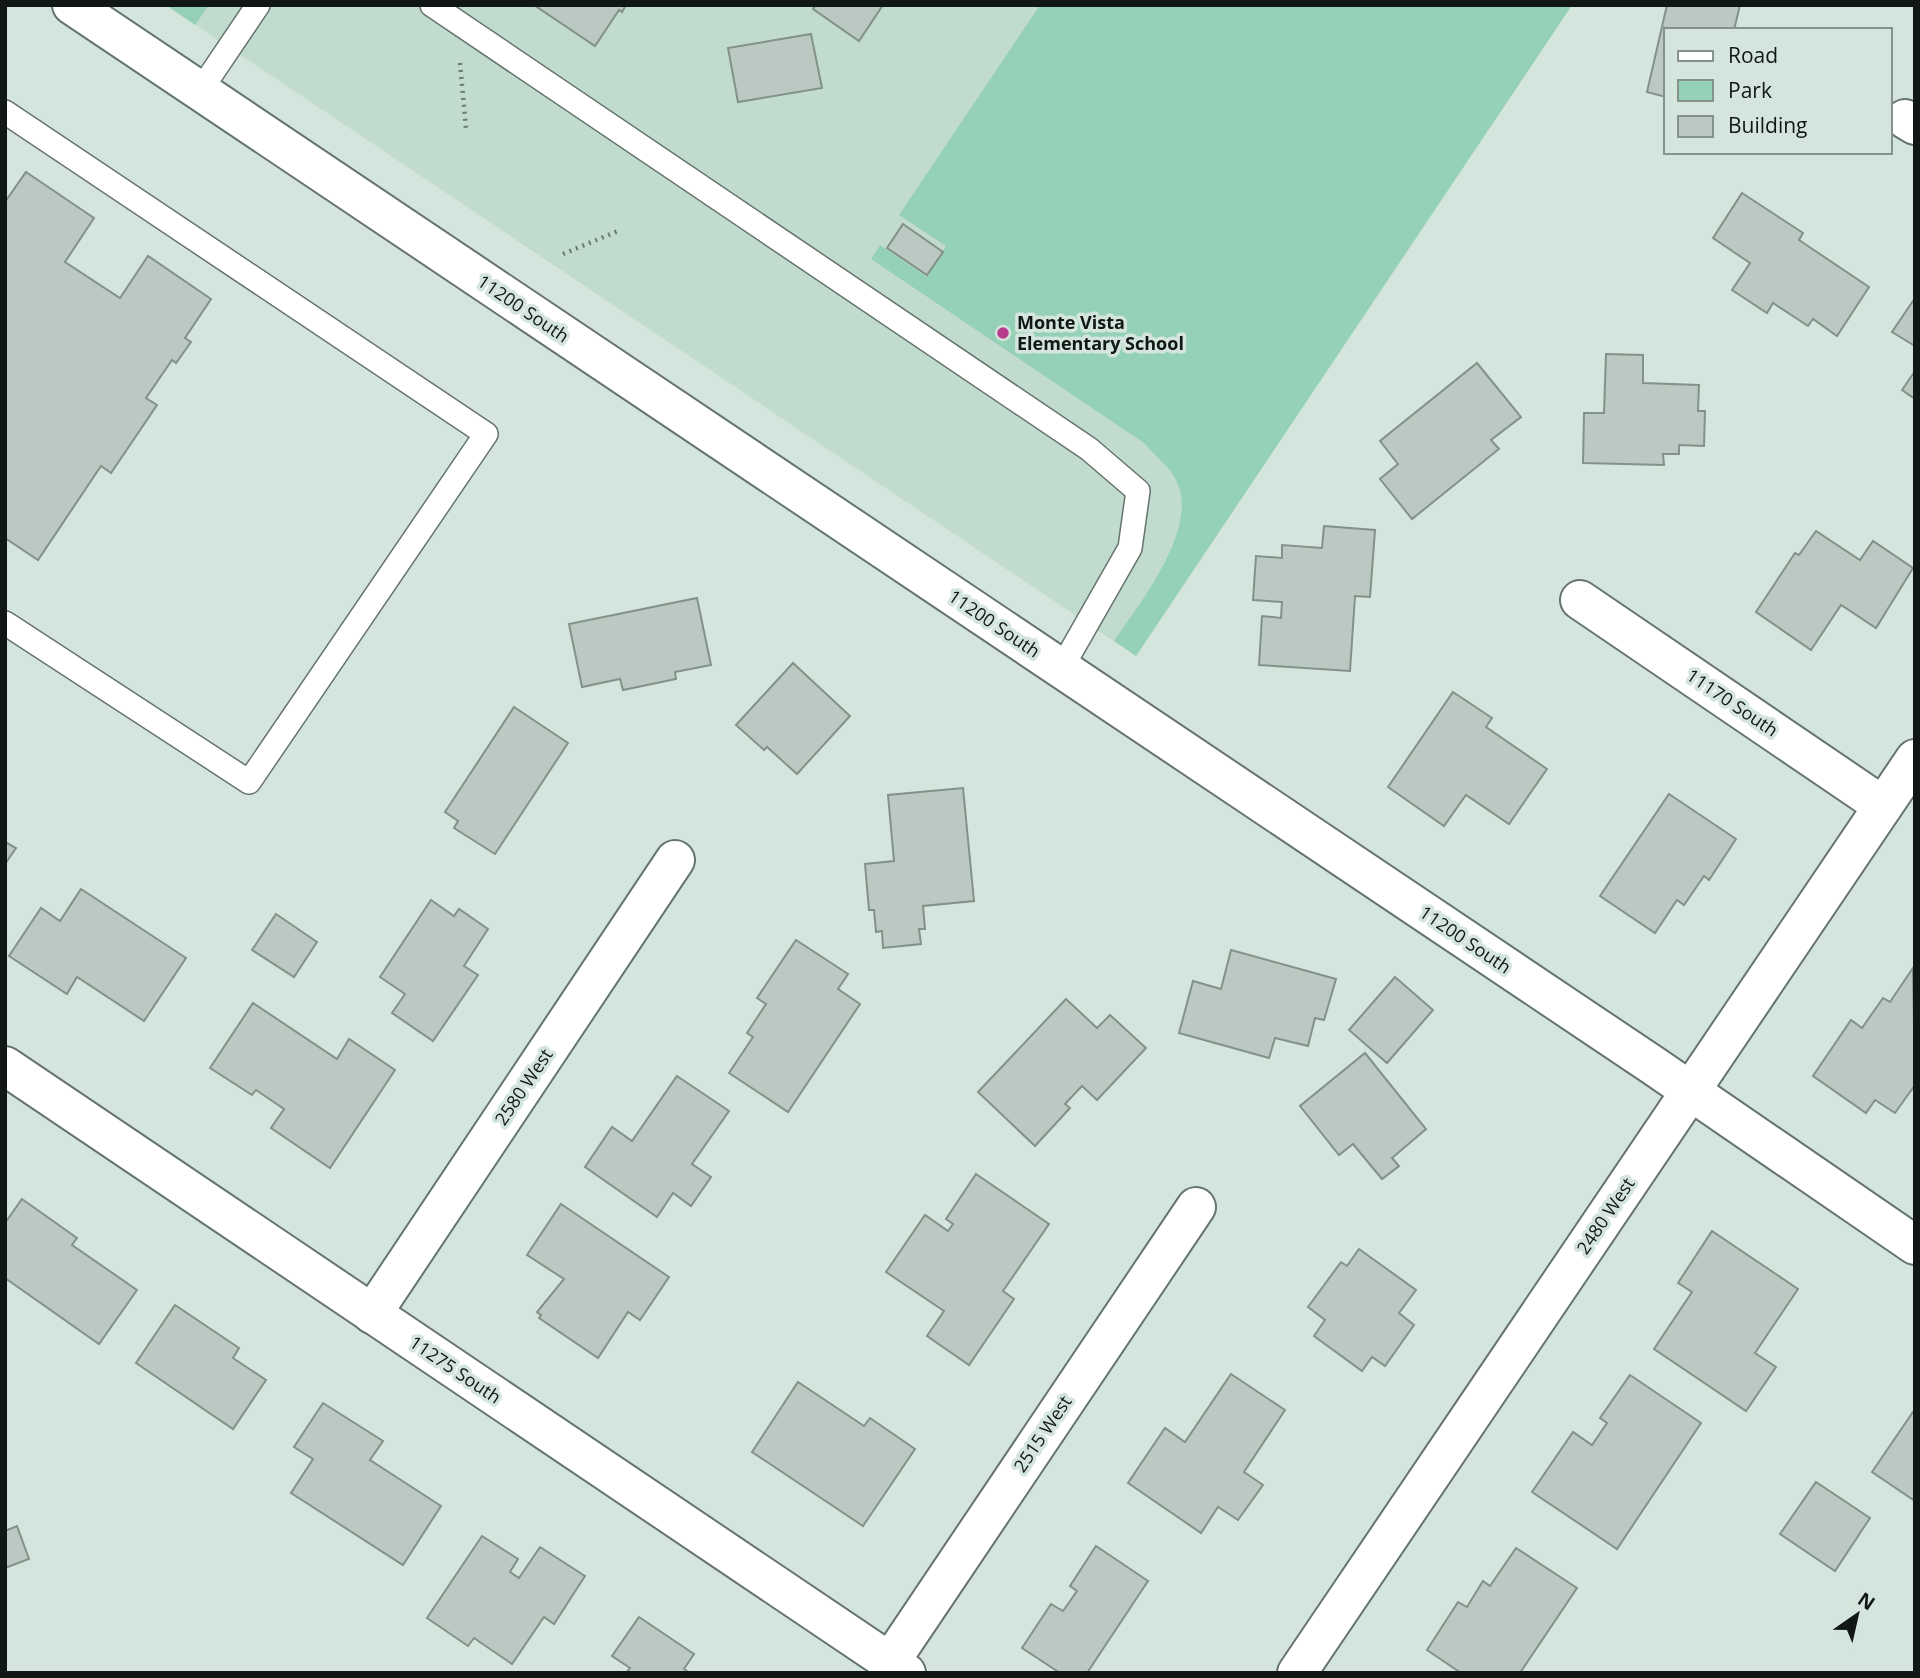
<svg xmlns="http://www.w3.org/2000/svg" width="1920" height="1678" font-family="'Open Sans',sans-serif">
<rect width="100%" height="100%" fill="#d4e5dd"/>
<!-- built -->
<path fill="#c2dbcf" d="M166,5H1572L1136,656Z"/>
<!-- green -->
<g fill="#95d1b6">
<path d="M166,5H209L195,25Z"/>
<path d="M1040,5H1572L1136,656L1114,641C1139,604 1201,527 1176,480C1170,467 1154,455 1144,443L871,259L880,245L927,277L946,246L899,215Z"/>
</g>
<!-- building -->
<g fill="#bacac2" stroke="#82928a" stroke-width="2">
<path d="M534,5H626L622,12L619,10L595,46Z"/>
<path d="M816,5H883L859,41L813,9Z"/>
<path d="M1667,5H1740L1734,30H1666V97L1647,92Z"/>
<path d="M811,34L822,88L738,102L728,48Z"/>
<path d="M26,172L94,218L65,262L120,298L148,256L211,299L185,338L191,342L176,363L172,360L146,398L157,405L111,473L101,466L38,560L5,538V202Z"/>
<path d="M1742,193L1803,233L1799,240L1869,287L1837,336L1813,319L1808,326L1773,303L1767,313L1732,290L1750,263L1713,238Z"/>
<path d="M903,224L943,252L927,275L887,248Z"/>
<path d="M1915,298V346L1892,332Z"/>
<path d="M1606,354L1643,355V383L1699,385L1698,411H1705L1704,446L1679,445V454H1663L1664,465L1583,463L1584,413H1604Z"/>
<path d="M1477,363L1521,417L1491,440L1499,449L1412,519L1380,479L1398,464L1380,441Z"/>
<path d="M1915,371V399L1902,390Z"/>
<path d="M1324,526L1375,530L1370,597L1355,596L1350,671L1259,665L1262,616L1281,618L1282,602L1253,600L1256,556L1282,558V545L1322,548Z"/>
<path d="M1816,531L1860,560L1873,541L1913,568L1876,628L1841,605L1811,650L1756,612L1795,553L1799,555Z"/>
<path d="M697,598L711,665L675,672L676,679L623,690L620,679L582,687L569,624Z"/>
<path d="M793,663L850,716L797,774L767,747L764,750L736,725Z"/>
<path d="M1453,692L1492,718L1486,727L1547,769L1509,824L1466,795L1444,826L1388,787Z"/>
<path d="M514,707L568,743L495,854L454,828L458,821L445,812Z"/>
<path d="M963,788L974,901L923,906L925,929H919L921,944L883,948L882,931L876,932L874,910H869L865,864L894,861L888,795Z"/>
<path d="M1669,794L1736,839L1709,880L1704,876L1684,905L1677,900L1655,933L1600,896Z"/>
<path d="M5,842L16,848L5,864Z"/>
<path d="M81,889L186,958L144,1021L77,977L67,994L9,956L41,908L60,921Z"/>
<path d="M431,900L454,916L459,909L488,929L464,966L478,975L433,1041L392,1013L405,994L380,977Z"/>
<path d="M276,914L317,942L294,977L252,950Z"/>
<path d="M796,940L848,974L838,989L860,1004L788,1112L729,1073L753,1037L747,1033L766,1004L757,998Z"/>
<path d="M1231,950L1336,979L1324,1020L1315,1018L1308,1046L1275,1038L1269,1058L1179,1033L1193,981L1221,989Z"/>
<path d="M1913,968L1915,1085L1895,1113L1875,1100L1866,1113L1813,1076L1851,1020L1862,1028L1883,998L1890,1002Z"/>
<path d="M1395,977L1433,1010L1387,1063L1349,1030Z"/>
<path d="M1066,999L1097,1028L1110,1015L1146,1048L1097,1100L1082,1086L1065,1104L1070,1108L1035,1146L978,1092Z"/>
<path d="M253,1003L337,1059L349,1039L395,1070L330,1168L271,1128L284,1109L256,1090L252,1095L210,1068Z"/>
<path d="M1365,1053L1426,1129L1392,1158L1399,1166L1382,1179L1353,1144L1339,1155L1300,1106Z"/>
<path d="M677,1076L729,1111L692,1164L711,1177L691,1206L673,1193L657,1217L585,1167L612,1127L632,1141Z"/>
<path d="M976,1174L1049,1224L1003,1291L1014,1299L969,1365L927,1336L944,1311L886,1272L925,1215L948,1231L953,1224L946,1219Z"/>
<path d="M22,1199L77,1238L72,1245L137,1290L99,1344L5,1278V1223Z"/>
<path d="M561,1204L669,1277L640,1320L628,1312L598,1358L539,1318L541,1315L537,1312L564,1279L527,1255Z"/>
<path d="M1712,1231L1798,1289L1755,1353L1776,1367L1746,1411L1654,1349L1692,1292L1678,1283Z"/>
<path d="M1359,1249L1416,1290L1399,1313L1414,1325L1385,1366L1372,1357L1362,1371L1314,1336L1325,1320L1308,1307L1341,1262L1347,1266Z"/>
<path d="M175,1305L239,1348L233,1358L266,1380L233,1429L136,1363Z"/>
<path d="M1231,1374L1285,1410L1244,1472L1263,1485L1238,1520L1218,1507L1201,1533L1128,1483L1165,1428L1185,1442Z"/>
<path d="M1630,1375L1701,1423L1617,1549L1532,1492L1573,1432L1592,1445L1607,1423L1600,1418Z"/>
<path d="M798,1382L864,1426L870,1418L915,1449L863,1526L752,1452Z"/>
<path d="M323,1403L383,1441L370,1460L441,1506L403,1565L291,1493L313,1459L294,1447Z"/>
<path d="M1915,1409V1501L1872,1472Z"/>
<path d="M1816,1482L1870,1518L1835,1571L1780,1534Z"/>
<path d="M17,1526L29,1559L5,1568V1531Z"/>
<path d="M482,1536L518,1559L510,1572L519,1578L540,1547L585,1576L554,1624L544,1617L512,1664L474,1638L468,1646L427,1618Z"/>
<path d="M1096,1546L1148,1581L1087,1673H1060L1022,1648L1051,1604L1063,1611L1077,1591L1070,1586Z"/>
<path d="M1516,1548L1577,1588L1520,1673H1461L1427,1650L1458,1602L1467,1607L1483,1581L1490,1586Z"/>
<path d="M639,1617L694,1654L684,1669L690,1673H626L630,1668L612,1656Z"/>
</g>
<g fill="none" stroke-linecap="round" stroke-linejoin="round">
<defs>
<g id="lane">
<path d="M432,5L1089,449L1138,491L1130,548L1061,669"/>
<path d="M200,91L258,5"/>
<path d="M5,112L486,434L249,782L5,623"/>
</g>
<g id="street">
<path d="M72,5L1654,1066L1915,1245"/>
<path d="M1905,119L1915,125"/>
<path d="M1580,600L1883,806"/>
<path d="M5,1066L906,1673"/>
<path d="M372,1314L675,860"/>
<path d="M890,1662L1196,1207"/>
<path d="M1297,1673L1915,759"/>
</g>
</defs>
<!-- lane casing -->
<use href="#lane" stroke="#65746d" stroke-width="26"/>
<!-- street casing -->
<use href="#street" stroke="#65746d" stroke-width="42"/>
<!-- path -->
<g stroke="#6f7a75" stroke-width="4.5" stroke-dasharray="2 5" stroke-linecap="butt">
<path d="M460,63L466,128"/>
<path d="M563,254L618,231"/>
</g>
<!-- lane -->
<use href="#lane" stroke="#fff" stroke-width="23"/>
<!-- street -->
<use href="#street" stroke="#fff" stroke-width="38"/>
</g>
<!-- markers -->
<circle fill="#b83c8c" stroke="#d4e5dd" stroke-width="2.5" cx="1003" cy="333" r="7"/>
<g text-anchor="middle" stroke-width="7" stroke-linejoin="round" paint-order="stroke">
<!-- street labels -->
<g font-size="18" fill="#111714" stroke="#d4e5dd">
<text transform="translate(523 309) rotate(34)" y="6">11200 South</text>
<text transform="translate(994 624) rotate(34)" y="6">11200 South</text>
<text transform="translate(1732 703) rotate(34)" y="6">11170 South</text>
<text transform="translate(1465 940) rotate(34)" y="6">11200 South</text>
<text transform="translate(524 1087) rotate(-56)" y="6">2580 West</text>
<text transform="translate(1606 1216) rotate(-56)" y="6">2480 West</text>
<text transform="translate(455 1370) rotate(34)" y="6">11275 South</text>
<text transform="translate(1043 1434) rotate(-56)" y="6">2515 West</text>
</g>
<!-- poi labels -->
<g font-size="18" font-weight="bold" fill="#111714" stroke="#d4e5dd" text-anchor="start">
<text x="1017" y="329">Monte Vista<tspan x="1017" dy="21">Elementary School</tspan></text>
</g>
</g>
<!-- border -->
<rect width="1920" height="1678" fill="none" stroke="#111714" stroke-width="14"/>
<!-- legend -->
<rect x="1664" y="28" width="228" height="126" fill="#d4e5dd" stroke="#86938d" stroke-width="2"/>
<rect x="1678" y="51" width="35" height="10" fill="#ffffff" stroke="#86938d" stroke-width="2"/>
<text x="1728" y="63" font-size="21" fill="#111714">Road</text>
<rect x="1678" y="80" width="35" height="21" fill="#95d1b6" stroke="#86938d" stroke-width="2"/>
<text x="1728" y="98" font-size="21" fill="#111714">Park</text>
<rect x="1678" y="116" width="35" height="21" fill="#bacac2" stroke="#86938d" stroke-width="2"/>
<text x="1728" y="133" font-size="21" fill="#111714">Building</text>
<!-- north arrow -->
<g transform="translate(1857 1615) rotate(34)" stroke="#d4e5dd" stroke-width="5" paint-order="stroke">
<path d="M0-5L12 26L0 18L-12 26Z" fill="#111714"/>
<text y="-10" font-size="19" font-weight="bold" text-anchor="middle" fill="#111714">N</text>
</g>
</svg>
